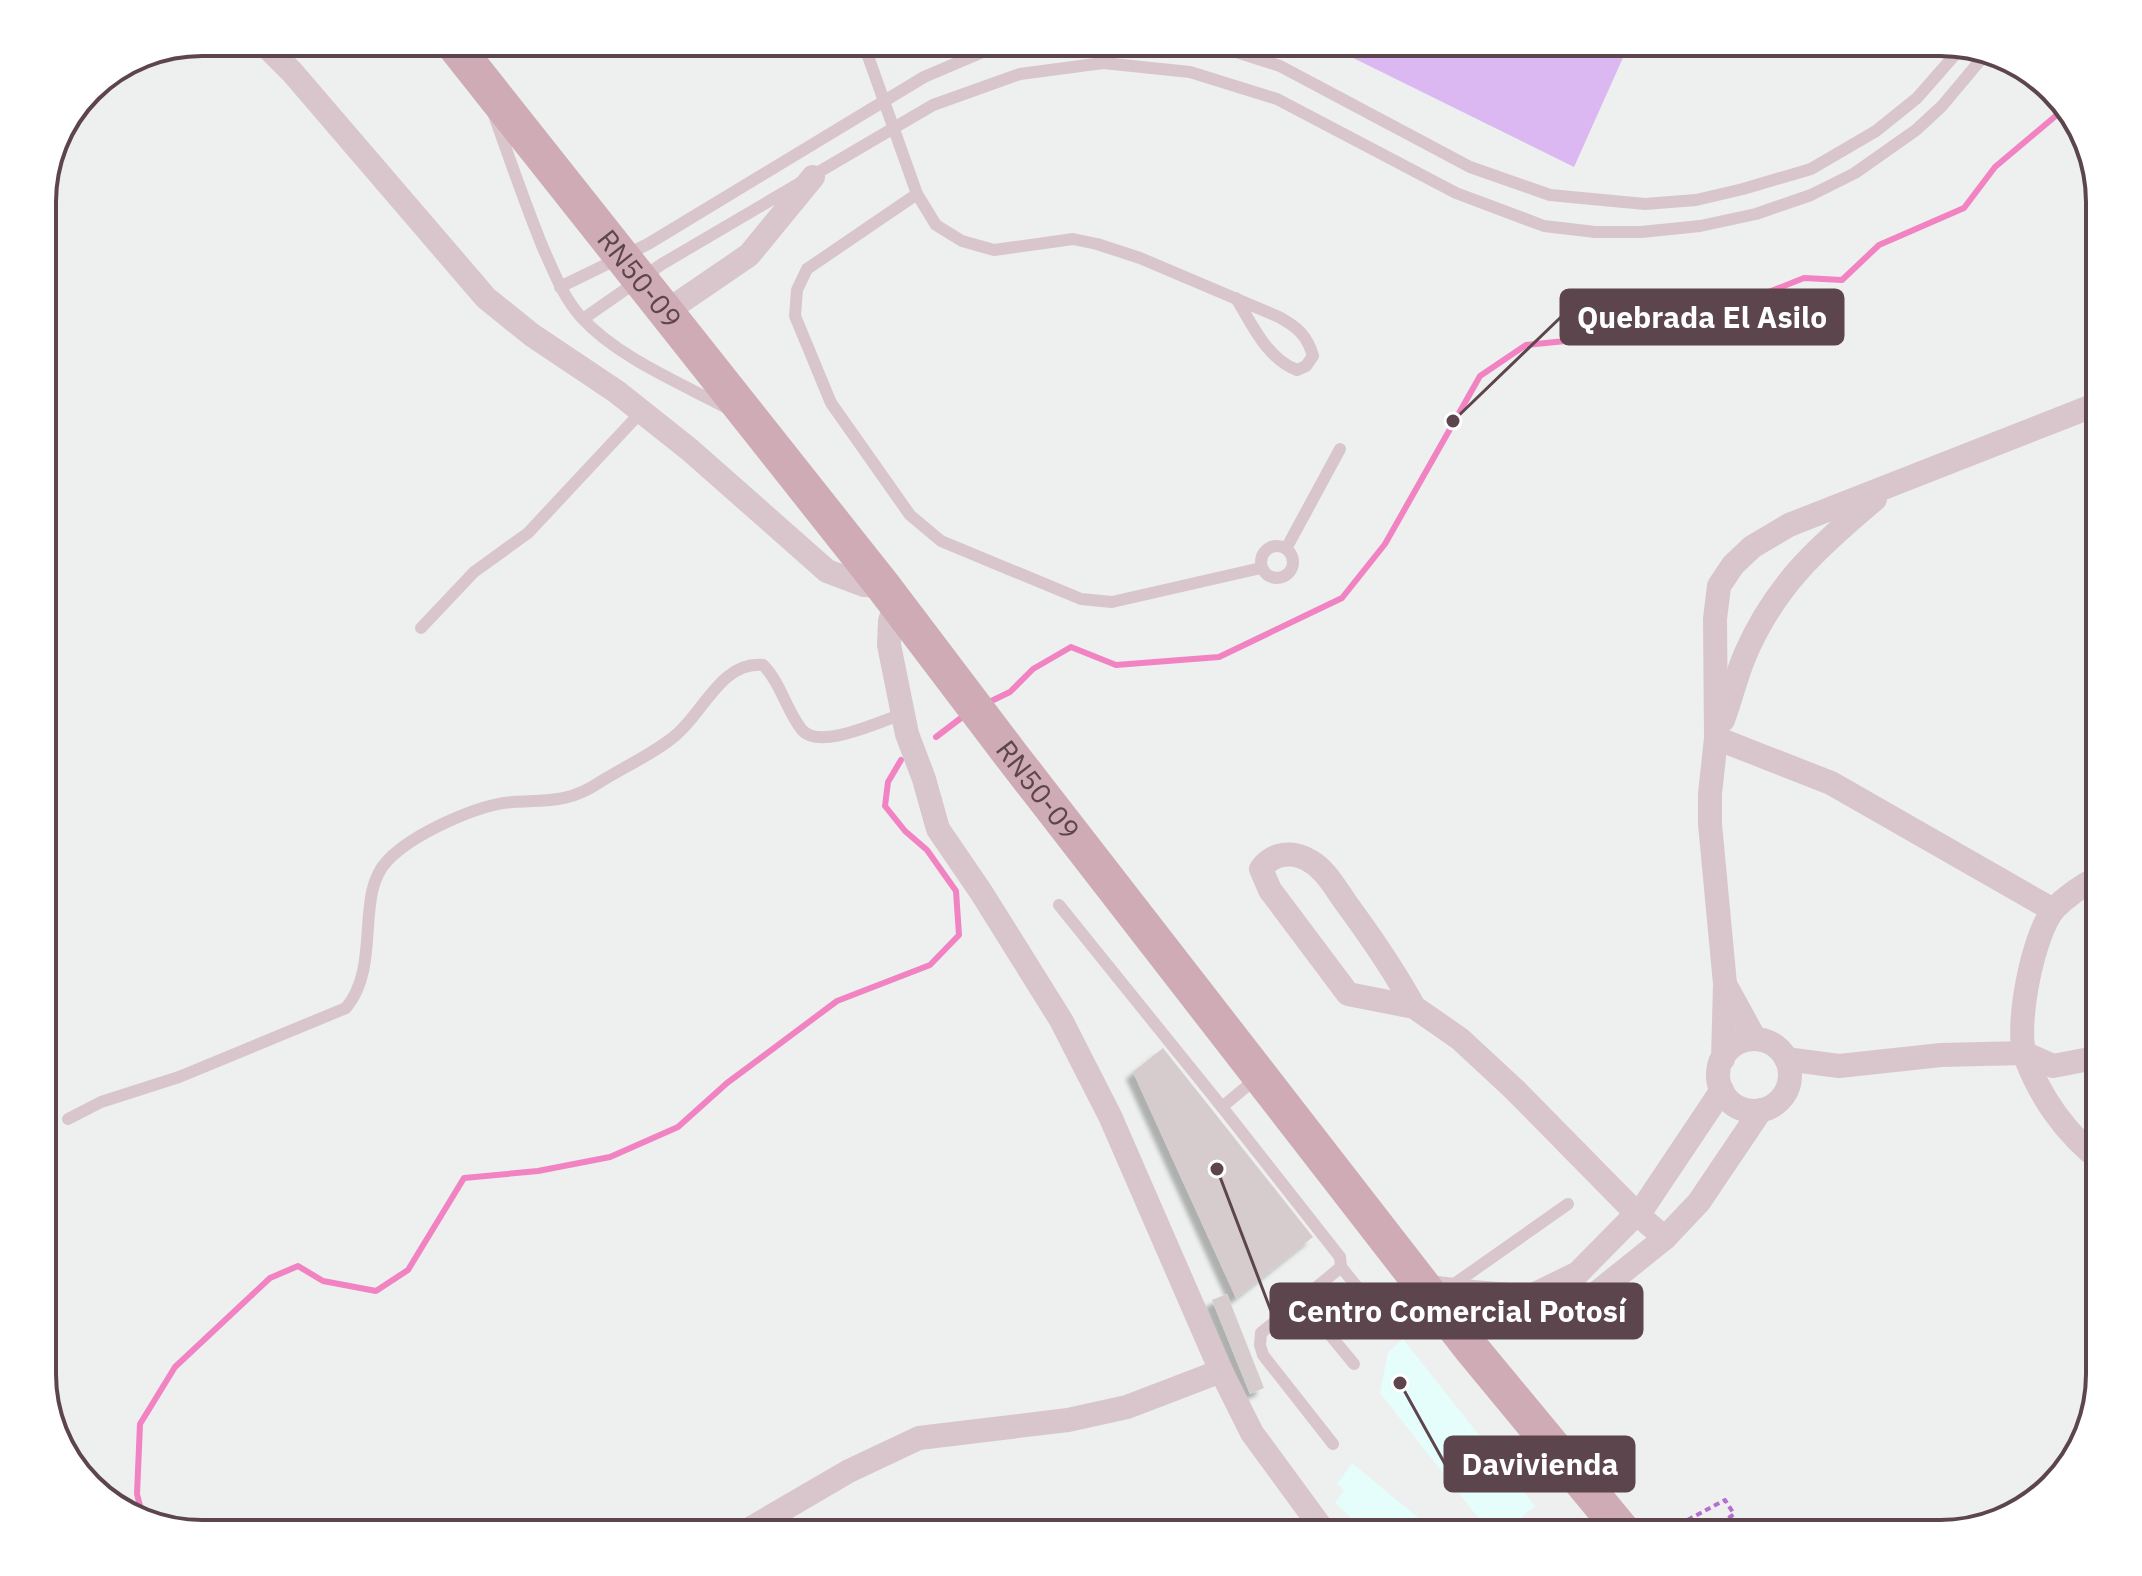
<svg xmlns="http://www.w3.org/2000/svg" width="2142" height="1576" font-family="'IBM Plex Sans',sans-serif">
<defs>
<filter id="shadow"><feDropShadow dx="-7" dy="7" stdDeviation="2" flood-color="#0004"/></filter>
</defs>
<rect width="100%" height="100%" fill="#edf0ee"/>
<!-- commercial -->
<g fill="#e5fdfb">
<path d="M1403,1339L1535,1506L1501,1534H1491L1380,1393L1388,1352Z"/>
<path d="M1352,1463L1438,1534H1439H1368L1335,1503L1344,1490L1337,1484Z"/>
</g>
<!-- green -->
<path fill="#dbb8f1" d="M1331,42H1630L1574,167L1329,46Z"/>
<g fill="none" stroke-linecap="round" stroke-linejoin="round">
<!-- stream -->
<g stroke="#f183c2" stroke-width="6">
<path d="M985,704L1010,692L1033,669L1071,647L1116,665L1219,657L1342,598L1385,544L1480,376L1526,345L1605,337L1661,335L1804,278L1842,280L1879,245L1964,208L1995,167L2065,108"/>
<path d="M936,737L965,715"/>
<path d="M142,1514L137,1494L140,1424L175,1367L270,1278L298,1266L323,1281L376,1291L408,1270L464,1178L538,1171L610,1157L678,1127L727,1083L837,1001L930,965L959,935L956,891L927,850L905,831L885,806L888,782L901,760"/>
</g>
</g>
<!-- building -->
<g fill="#d6ccce" filter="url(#shadow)">
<path d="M1163,1048L1313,1237L1236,1298L1133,1072Z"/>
<path d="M1227,1294L1264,1388L1250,1394L1212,1300Z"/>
</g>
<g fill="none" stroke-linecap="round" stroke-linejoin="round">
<!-- path -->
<path stroke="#b66fd1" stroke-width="4" stroke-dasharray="6 4" stroke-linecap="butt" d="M1661,1534L1725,1500L1734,1514L1707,1534"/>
<!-- service -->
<g stroke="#d9c6cc" stroke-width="12">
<path d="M863,42L917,194L936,225L962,241L994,250L1073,239L1097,244L1140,258L1279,317C1297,327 1307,335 1313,356L1306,366L1297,370C1267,359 1252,324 1236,298"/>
<path d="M1205,42L1280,66L1470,167L1550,195L1645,204L1696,200L1743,189L1811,169L1876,131L1917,98L1960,49"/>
<path d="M494,115C510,160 525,204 543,248C554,272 563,297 581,317C617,357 680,383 727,408"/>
<path d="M917,194L807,269L797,290L795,316L831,403L910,515L941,541L1081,599L1112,602L1261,568"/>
<path d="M560,287L648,244L924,77L992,48L1022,42"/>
<path d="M583,319L662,264L933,105L1020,74L1103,63L1190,72L1277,99L1456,193L1544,226L1595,232H1641L1700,226L1756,214L1811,195L1855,173L1916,130L1942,106L1983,57"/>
<circle cx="1277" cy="562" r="16"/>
<path d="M1287,547L1340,449"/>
<path d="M421,628L474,572L528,533L642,411"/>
<path d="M1059,905L1222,1107"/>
<path d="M1258,1077L1222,1107L1340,1257L1341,1267L1261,1333L1260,1345L1263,1355L1333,1444"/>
<path d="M68,1119L101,1102L179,1077L346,1008C382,965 354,894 388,860C413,834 478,804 513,802C548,800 569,803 600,782C624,767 657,752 677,734C704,711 722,661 763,665C781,683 786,710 802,730C820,751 880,721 903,714"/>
<path d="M1341,1267L1388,1325"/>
<path d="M1450,1287L1568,1204"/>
<path d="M1302,1301L1354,1364"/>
</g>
<!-- minor -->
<g stroke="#d9c6cc" stroke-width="24">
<path d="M262,42L292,72L486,298L532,335L617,392L690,450L827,571L864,585L883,586"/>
<path d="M667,311L749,255L813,177"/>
<path d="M896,602L890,621L889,645L907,734L924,779L938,829L981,892L1061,1020L1110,1116L1221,1371L1252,1433L1326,1534"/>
<path d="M1723,720C1731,699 1736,676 1745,655C1775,585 1818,547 1875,499"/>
<path d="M1716,738L1831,783L2053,910"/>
<path d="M2100,876C2085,884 2067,896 2055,908C2033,932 2015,1026 2025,1056C2040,1097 2066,1134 2100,1160"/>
<path d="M1726,986L1755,1039"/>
<path d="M1414,1007C1394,970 1371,937 1346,903C1336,889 1326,870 1310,861C1293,850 1272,853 1261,869L1270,890L1348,994L1414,1007L1460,1039L1515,1090L1637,1214L1665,1238"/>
<circle cx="1754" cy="1075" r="36"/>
<path d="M1723,1059L1725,984L1710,824V794L1716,738L1715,619L1719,586L1733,565L1752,547L1789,525L2100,403"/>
<path d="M1786,1059L1839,1066L1941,1055L2024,1053L2053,1066L2100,1057"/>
<path d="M1424,1286C1477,1294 1531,1295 1584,1303L1665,1238L1699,1202L1761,1110"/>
<path d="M1533,1295L1578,1273L1645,1205L1722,1090"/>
<path d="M741,1534L849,1471L919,1438L1068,1420L1127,1407L1221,1371"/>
</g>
<!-- primary -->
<path stroke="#ceabb5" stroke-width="36" id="s1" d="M452,42L883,586L1011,755L1471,1348L1625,1534"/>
</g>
<g text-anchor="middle" stroke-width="7" stroke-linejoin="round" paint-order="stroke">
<!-- street labels -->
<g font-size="28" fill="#5c454c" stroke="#fff">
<text dy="10" stroke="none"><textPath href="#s1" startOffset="302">RN50-09</textPath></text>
<text dy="10" stroke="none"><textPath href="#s1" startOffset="950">RN50-09</textPath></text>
</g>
</g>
<!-- crop -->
<path d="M0 0H2142V1576H0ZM202 56H1940A146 146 0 0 1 2086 202V1374A146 146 0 0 1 1940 1520H202A146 146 0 0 1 56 1374V202A146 146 0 0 1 202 56Z" fill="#fff" fill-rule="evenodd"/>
<path fill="none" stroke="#5c454c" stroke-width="4" d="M202 56H1940A146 146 0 0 1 2086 202V1374A146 146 0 0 1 1940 1520H202A146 146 0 0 1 56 1374V202A146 146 0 0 1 202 56Z"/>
<!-- callouts -->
<path fill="none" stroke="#5c454c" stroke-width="3" d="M1453 421L1561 317M1217 1169L1271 1311M1400 1383L1445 1464"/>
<g fill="#5c454c" stroke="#fff" stroke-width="3">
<circle cx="1453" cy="421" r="8"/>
<circle cx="1217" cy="1169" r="8"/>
<circle cx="1400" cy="1383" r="8"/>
</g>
<g fill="#5c454c" stroke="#5c454c" stroke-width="3">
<rect x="1561" y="290" width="282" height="54" rx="8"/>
<rect x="1271" y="1284" width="371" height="54" rx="8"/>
<rect x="1445" y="1437" width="189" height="54" rx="8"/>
</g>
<g font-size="30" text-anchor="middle" font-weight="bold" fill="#fff">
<text x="1702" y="328">Quebrada El Asilo</text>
<text x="1457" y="1322">Centro Comercial Potosí</text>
<text x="1540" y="1475">Davivienda</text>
</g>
</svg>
